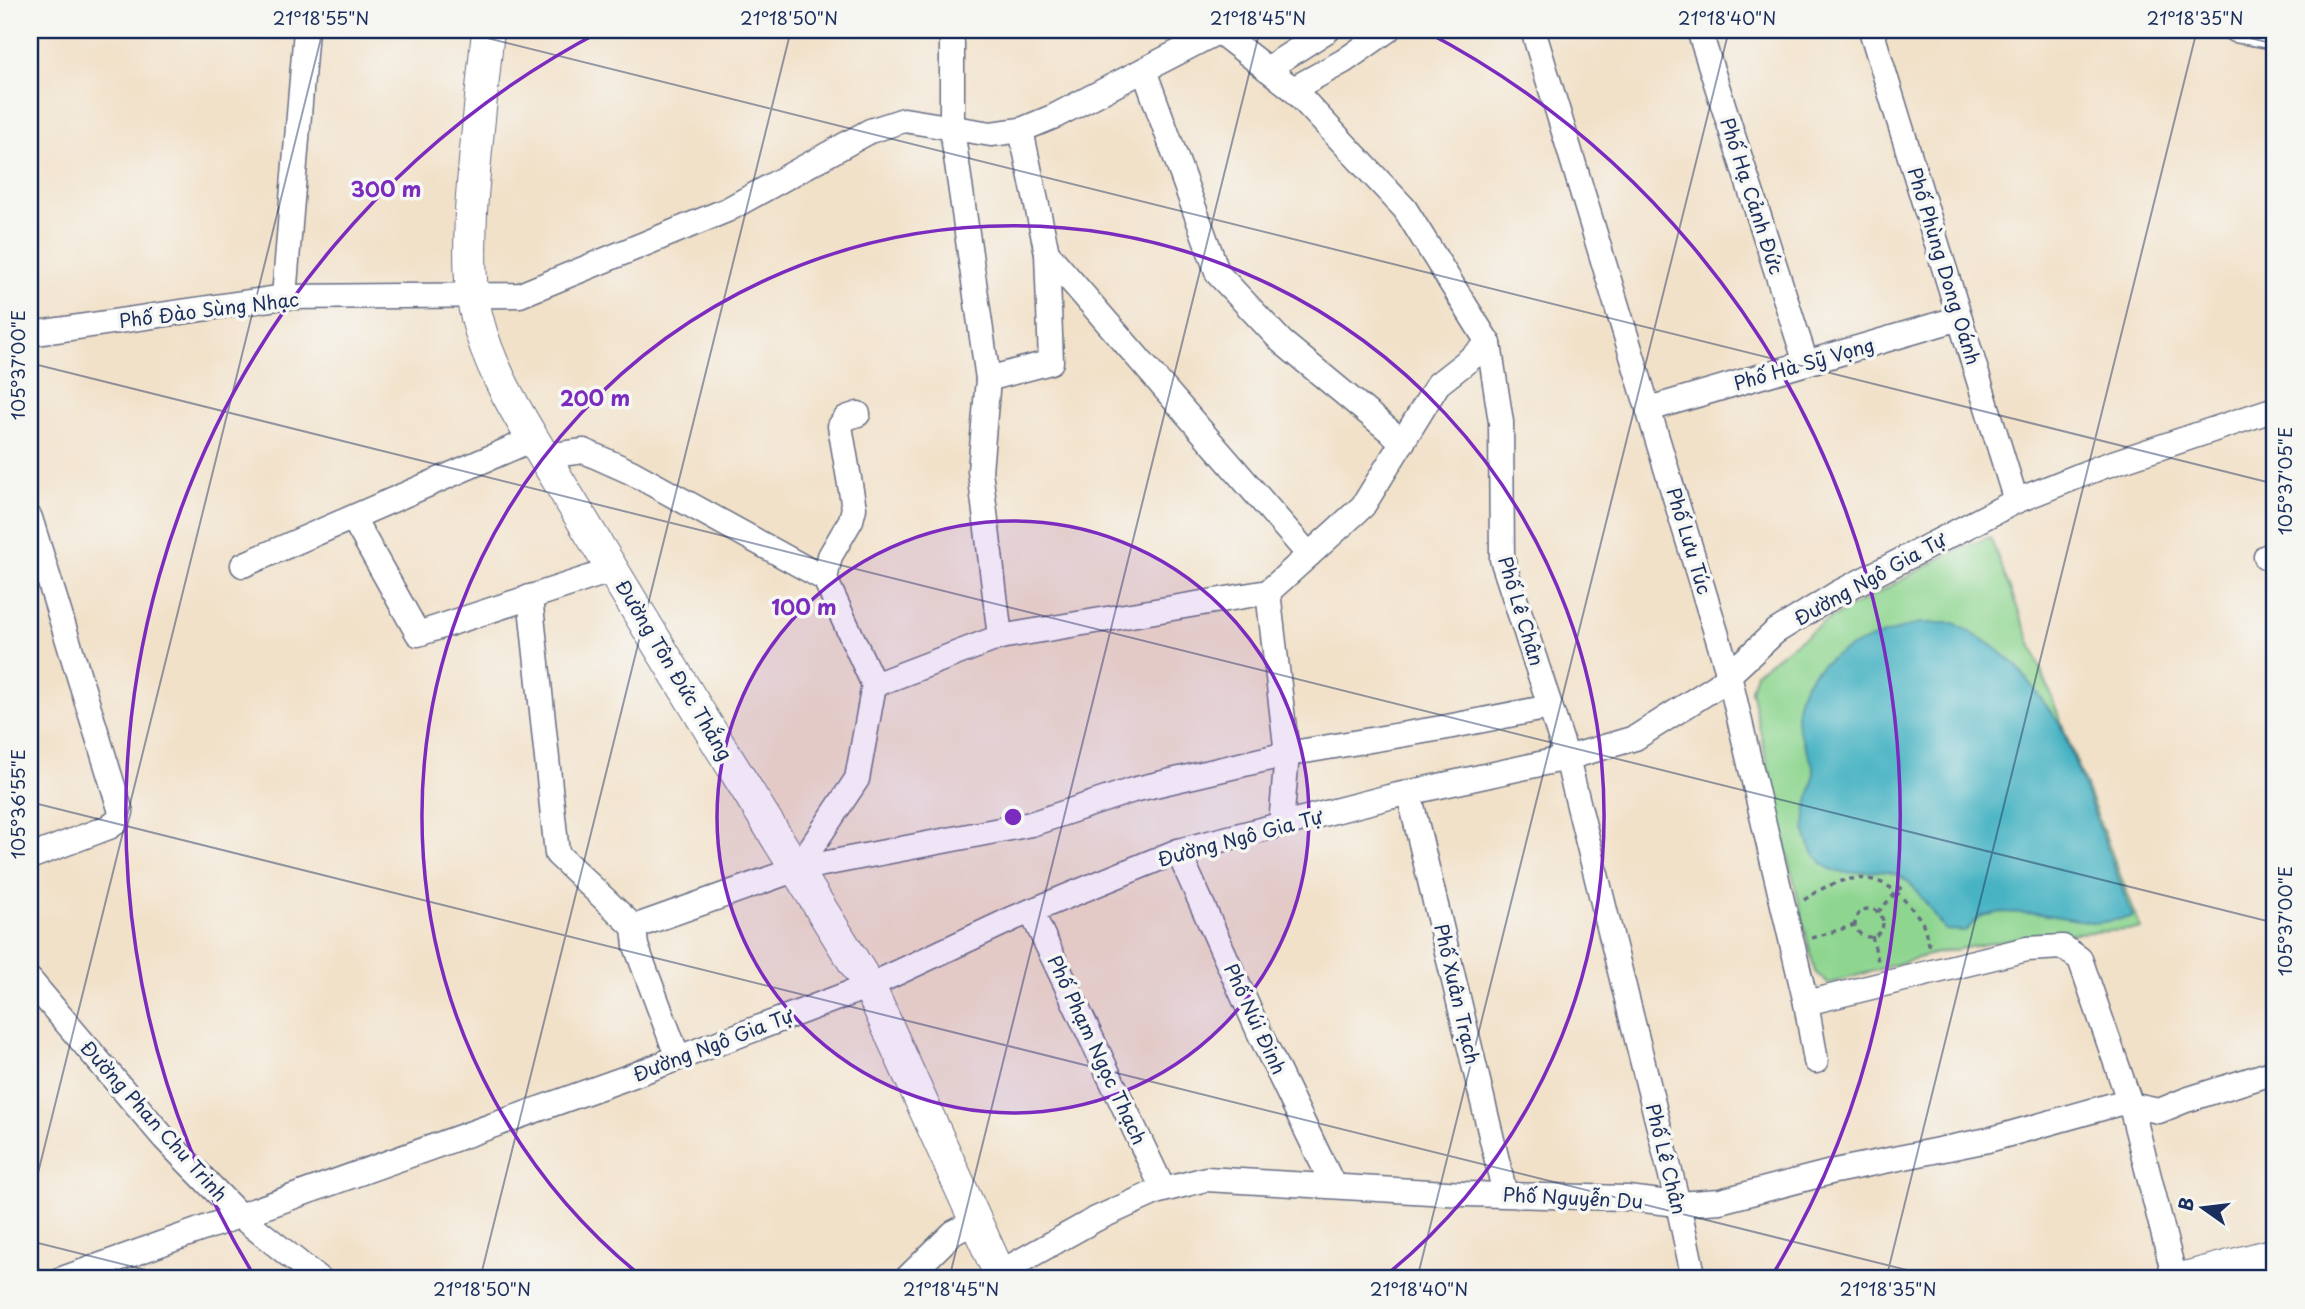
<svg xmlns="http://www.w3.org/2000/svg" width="2305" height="1309" font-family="'Playpen Sans',sans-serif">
<rect width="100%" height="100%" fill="#f6f6f2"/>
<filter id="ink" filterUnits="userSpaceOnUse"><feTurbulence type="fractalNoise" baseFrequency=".0143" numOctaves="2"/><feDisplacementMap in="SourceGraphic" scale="14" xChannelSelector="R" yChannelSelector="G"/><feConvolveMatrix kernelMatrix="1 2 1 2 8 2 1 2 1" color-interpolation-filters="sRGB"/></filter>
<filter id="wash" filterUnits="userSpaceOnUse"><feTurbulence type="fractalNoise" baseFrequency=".00686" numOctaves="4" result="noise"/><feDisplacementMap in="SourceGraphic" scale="28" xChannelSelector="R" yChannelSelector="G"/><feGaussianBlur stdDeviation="1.57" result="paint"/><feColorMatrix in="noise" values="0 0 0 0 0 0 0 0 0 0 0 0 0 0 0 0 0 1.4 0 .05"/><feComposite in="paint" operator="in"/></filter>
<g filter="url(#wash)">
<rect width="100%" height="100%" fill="#f2e1c9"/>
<!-- green -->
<path fill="#8ed690" stroke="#548277" stroke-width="2" d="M1990,537L2141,929L2030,936L1932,954L1828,984L1815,972L1807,939L1751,690L1756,672L1824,622L1951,553Z"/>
<!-- water -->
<path fill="#47b3c3" stroke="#317190" stroke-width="2" d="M1920,623H1954L1992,645L2016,665L2060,724L2133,917L2097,923L2041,914L2002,912L1981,916L1965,931L1945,930C1935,917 1917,888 1906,880C1876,858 1846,887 1821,862C1800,841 1804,819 1810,793C1812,786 1815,778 1814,771C1812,756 1801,742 1798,726C1787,658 1872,638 1920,623Z"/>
</g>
<g filter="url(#ink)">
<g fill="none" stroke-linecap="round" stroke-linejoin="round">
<defs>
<g id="minor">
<path d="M1217,30L1293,89L1405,209L1489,344L1501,422L1502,559L1567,758L1678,1204L1694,1279"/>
<path d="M1533,30L1729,675L1806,1003L1816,1061"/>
<path d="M1699,30L1806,363"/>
<path d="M1871,30L2016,501"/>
<path d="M2235,30L2275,37"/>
<path d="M952,43V129L988,379L980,471L1000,637"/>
<path d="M1267,69L1328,30"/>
<path d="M1144,70L1218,274L1282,342L1403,442"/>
<path d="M1293,89L1344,61L1388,30"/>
<path d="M1047,253L1309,555"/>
<path d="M284,297L306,30"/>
<path d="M30,334L284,297L520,295L727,210L870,131L904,120L991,134L1021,130L1055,116L1219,31"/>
<path d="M988,379L1051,362L1047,253L1021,130"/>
<path d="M1649,409L1960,318"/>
<path d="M544,456L584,451L631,472L825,579L874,685"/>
<path d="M30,518L121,812L118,821L109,827L30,857"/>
<path d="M353,518L418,634L613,570"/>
<path d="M2266,557L2275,554"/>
<path d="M243,565L533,439"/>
<path d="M825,579L830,556L851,520L854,508L840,426L846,418L858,414"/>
<path d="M1268,592L1287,754L1281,825"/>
<path d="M530,597L557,854L634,927"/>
<path d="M1409,793L1505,1194"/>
<path d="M1178,851L1260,1034L1333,1185"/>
<path d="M797,869L857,779L874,685L1000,637L1268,592L1363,506L1438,384L1489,344"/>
<path d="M1031,911L1163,1189"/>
<path d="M30,980L164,1138L240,1216L319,1279"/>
<path d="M1806,1003L2027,949L2063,947L2080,959L2131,1106L2175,1279"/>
<path d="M678,1058L636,946L634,927L797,869L1031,824L1133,790L1287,754L1442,728L1550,707"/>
<path d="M999,1273L1096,1219L1156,1192L1206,1179L1464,1194L1627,1198L1678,1204L1720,1201L1835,1171L1988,1140L2120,1103L2159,1111L2186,1100L2275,1072"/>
<path d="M30,1277L31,1279"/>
<path d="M62,1279L623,1079L869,986L1014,918L1178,851L1389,797L1567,758L1635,738L1717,686L1775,632L1838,593L2016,501L2101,467L2275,409"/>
<path d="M906,1279L953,1233L976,1221"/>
</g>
<g id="major">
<path d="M488,30C482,90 475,151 471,211C470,246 468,284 477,318C488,362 510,401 533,439L716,740L869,986L1002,1279"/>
<path d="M2181,1279L2275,1254"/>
</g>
</defs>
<!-- minor casing -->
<use href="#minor" stroke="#666d83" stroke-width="27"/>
<!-- major casing -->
<use href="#major" stroke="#666d83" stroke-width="34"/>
<!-- path -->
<g stroke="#666d83" stroke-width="3.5" stroke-dasharray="5 5" stroke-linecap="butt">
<path d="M1804,900C1838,876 1876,866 1906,902C1912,909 1919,916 1923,924C1926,932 1928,942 1931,950"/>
<circle cx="1869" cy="923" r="14"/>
<path d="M1878,912L1905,883"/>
<path d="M1872,936L1879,965"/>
<path d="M1812,938L1855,925"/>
</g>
<!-- minor -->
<use href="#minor" stroke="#fff" stroke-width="24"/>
<!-- major -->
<use href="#major" stroke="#fff" stroke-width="32"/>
</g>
</g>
<!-- ticks -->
<path fill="none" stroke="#1b2f5e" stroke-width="2" stroke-opacity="0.45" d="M455,30L2275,484M2216,30L2275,44M30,363L2275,923M30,802L1943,1279M30,1205L323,30M30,1241L182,1279M480,1279L791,30M949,1279L1260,30M1417,1279L1729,30M1886,1279L2197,30"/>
<!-- distance rings -->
<circle cx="1013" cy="817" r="296" fill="#7b2cbf" fill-opacity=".12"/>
<g fill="none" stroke="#7b2cbf" stroke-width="3.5">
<circle cx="1013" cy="817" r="296"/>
<path d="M641 1276A591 591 0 1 1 1385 1276"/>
<path d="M253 1274A887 887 0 0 1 603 30M1423 30A887 887 0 0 1 1773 1274"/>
</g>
<g text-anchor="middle" stroke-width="7" stroke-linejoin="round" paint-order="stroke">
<!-- street labels -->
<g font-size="19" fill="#1b2f5e" stroke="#f6f6f2">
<text transform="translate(1752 196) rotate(72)" y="7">Phố Hạ Cảnh Đức</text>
<text transform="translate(1944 266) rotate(73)" y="7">Phố Phùng Dong Oánh</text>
<text transform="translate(209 310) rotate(-7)" y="7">Phố Đào Sùng Nhạc</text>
<text transform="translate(1804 364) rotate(-16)" y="7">Phố Hà Sỹ Vọng</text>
<text transform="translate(1689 541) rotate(73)" y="7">Phố Lưu Túc</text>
<text transform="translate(1870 579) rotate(-29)" y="7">Đường Ngô Gia Tự</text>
<text transform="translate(1521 611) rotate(73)" y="7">Phố Lê Chân</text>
<text transform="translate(674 670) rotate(59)" y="7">Đường Tôn Đức Thắng</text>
<text transform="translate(1240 838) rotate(-15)" y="7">Đường Ngô Gia Tự</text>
<text transform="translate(1457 994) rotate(77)" y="7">Phố Xuân Trạch</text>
<text transform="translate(1255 1019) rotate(65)" y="7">Phố Núi Đinh</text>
<text transform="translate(713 1045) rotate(-21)" y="7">Đường Ngô Gia Tự</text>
<text transform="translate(1097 1050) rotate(65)" y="7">Phố Phạm Ngọc Thạch</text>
<text transform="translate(154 1121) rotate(48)" y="7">Đường Phan Chu Trinh</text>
<text transform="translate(1666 1159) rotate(76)" y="7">Phố Lê Chân</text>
<text transform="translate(1573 1198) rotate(3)" y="7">Phố Nguyễn Du</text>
</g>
</g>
<circle cx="1013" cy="817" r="10" fill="#7b2cbf" stroke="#f6f6f2" stroke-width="3.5"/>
<g font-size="21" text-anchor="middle" font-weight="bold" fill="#7b2cbf" stroke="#f6f6f2" stroke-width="7" stroke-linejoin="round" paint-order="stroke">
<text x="386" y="197">300 m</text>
<text x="595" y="406">200 m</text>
<text x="804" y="615">100 m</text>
</g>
<!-- margin -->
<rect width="2305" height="1309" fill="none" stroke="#f6f6f2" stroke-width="77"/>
<!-- north arrow -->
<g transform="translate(2203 1208) rotate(284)" stroke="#f6f6f2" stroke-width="5" paint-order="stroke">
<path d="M0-5L12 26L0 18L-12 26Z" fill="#1b2f5e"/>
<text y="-10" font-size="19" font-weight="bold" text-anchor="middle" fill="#1b2f5e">B</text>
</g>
<rect x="38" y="38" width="2228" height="1232" fill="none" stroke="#1b2f5e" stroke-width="2.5"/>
<g font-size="18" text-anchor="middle" fill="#1b2f5e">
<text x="321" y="25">21°18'55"N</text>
<text x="789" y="25">21°18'50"N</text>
<text x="1258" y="25">21°18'45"N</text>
<text x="1727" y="25">21°18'40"N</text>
<text x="2195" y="25">21°18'35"N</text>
<text transform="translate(19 365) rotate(-90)" y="6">105°37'00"E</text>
<text transform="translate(2286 481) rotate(-90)" y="6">105°37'05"E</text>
<text transform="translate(19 804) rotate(-90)" y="6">105°36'55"E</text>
<text transform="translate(2286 921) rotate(-90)" y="6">105°37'00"E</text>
<text x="482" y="1296">21°18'50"N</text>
<text x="951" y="1296">21°18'45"N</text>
<text x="1419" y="1296">21°18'40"N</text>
<text x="1888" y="1296">21°18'35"N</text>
</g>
</svg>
